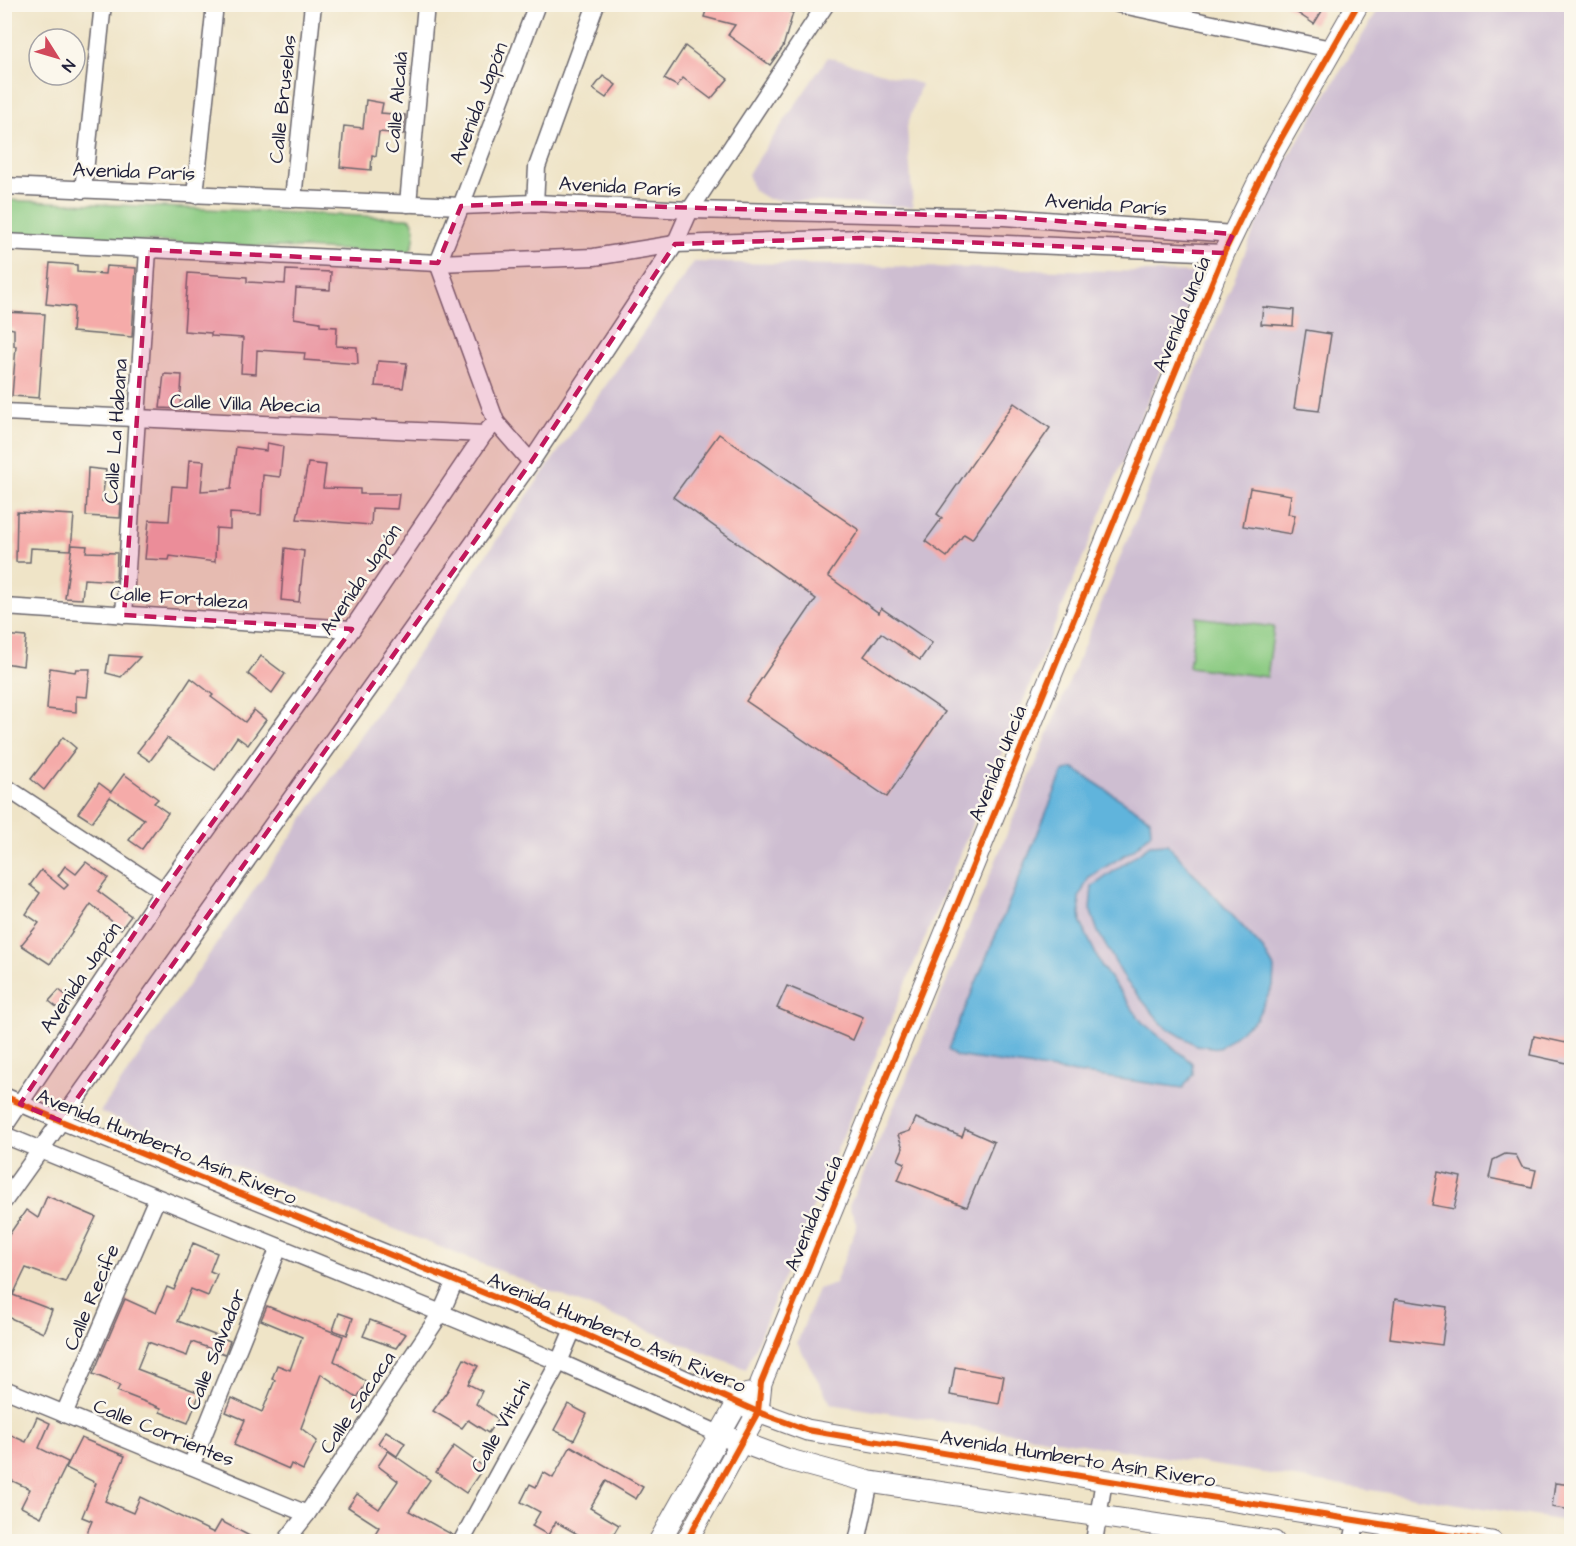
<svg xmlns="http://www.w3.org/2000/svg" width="1576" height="1546" font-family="'Architects Daughter',sans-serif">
<rect width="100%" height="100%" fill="#fbf7ec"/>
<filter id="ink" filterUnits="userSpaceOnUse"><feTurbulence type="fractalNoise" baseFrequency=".0167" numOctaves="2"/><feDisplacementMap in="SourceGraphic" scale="12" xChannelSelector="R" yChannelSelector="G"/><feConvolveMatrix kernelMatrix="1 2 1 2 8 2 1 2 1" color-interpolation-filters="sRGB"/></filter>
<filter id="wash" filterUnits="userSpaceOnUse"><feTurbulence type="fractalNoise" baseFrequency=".008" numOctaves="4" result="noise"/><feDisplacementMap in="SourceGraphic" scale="24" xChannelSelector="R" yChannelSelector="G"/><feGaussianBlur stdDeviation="1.35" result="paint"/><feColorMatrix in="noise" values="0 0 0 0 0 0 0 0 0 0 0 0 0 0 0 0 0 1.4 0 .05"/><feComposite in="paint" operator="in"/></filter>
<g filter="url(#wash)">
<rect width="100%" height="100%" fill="#efe4c7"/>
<!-- industrial -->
<g fill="#cebed1">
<path d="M1381,5H1571V1522L831,1404L797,1343L818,1289L835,1283L857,1226L849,1206L906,1080L1276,177Z"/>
<path d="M828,57L921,84L907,127L913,207L768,199L753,190L748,174Z"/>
<path d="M694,262L1201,273L746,1369L100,1112L543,473Z"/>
</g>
<!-- green -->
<g fill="#8bca82" stroke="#56765e" stroke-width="1.5">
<path d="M5,200L407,218L411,219C417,227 415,247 408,253L5,235Z"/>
<path d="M1196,617L1274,627L1267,677L1189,667Z"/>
</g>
<!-- water -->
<g fill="#60b4dc" stroke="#416b8c" stroke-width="1.5">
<path d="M1073,768L1150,819L1151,833L1133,850L1089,877L1079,898L1081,923L1102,967L1142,1022L1192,1063L1193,1074L1183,1088L955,1056L948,1050L1063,772Z"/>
<path d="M1167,844L1263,949L1274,968L1273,986L1256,1019L1219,1048L1196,1045L1164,1026L1126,981L1098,932L1090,909L1092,887L1150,845Z"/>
</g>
<g id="blocks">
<!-- building -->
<g fill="#f5aba9">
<path d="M708,4H766L793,13L783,47L770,65L728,35L735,25L704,17Z"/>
<path d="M1284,4H1312L1322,11L1314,24Z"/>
<path d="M685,46L728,79L711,99L683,78L677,86L664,79Z"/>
<path d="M603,76L616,85L606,98L593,89Z"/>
<path d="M366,100L383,103L381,113L405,115L404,134L379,132L376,156L372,155L371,170L340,167L344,126L363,128Z"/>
<path d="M50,263L77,265V272L105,274L106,266L136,268L132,337L72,332L74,307L46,304Z"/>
<path d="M286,270L331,272L330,290L296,288L294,318L320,322V326L337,327L336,346L357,347L358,364L304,360L305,353L257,350L256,374L241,373L243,338L211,336V333L184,331L188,273L247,277V282L285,284Z"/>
<path d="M1263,307L1294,310L1293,326L1261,324Z"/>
<path d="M4,312L45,314L39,398L12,396L16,346H14V329L4,327Z"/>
<path d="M1306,330L1331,334L1319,411L1294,408Z"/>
<path d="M378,361L407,363L403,388L375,386Z"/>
<path d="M164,374L182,375L180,409L160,408Z"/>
<path d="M1014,403L1050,428L972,539L964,534L947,557L925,541L942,518L937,514Z"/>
<path d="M719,434L859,530L828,576L879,613L881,608L932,643L920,660L881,633L864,656L945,712L887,797L746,701L816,599L673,497Z"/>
<path d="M267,443L283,446L280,477L263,475L261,515L230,513V529L216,528L215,562L170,556L169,560L145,559L149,520L169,521L172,486L187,487L189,460L204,461L201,491L231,489L236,447L266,451Z"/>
<path d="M308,463L326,465L323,488L360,489V494H399L397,509L372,508L371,525L297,519Z"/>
<path d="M88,468L106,470L102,501L121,504L120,518L86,516Z"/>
<path d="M1250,488L1291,495L1288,514L1295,515L1291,534L1243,526Z"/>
<path d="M17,512L74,515L71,550L31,548L30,562H16Z"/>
<path d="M72,545L87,546L86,552L117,553L116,581L84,579L82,599L65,598Z"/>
<path d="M285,548L304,551L299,602L281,600Z"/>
<path d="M4,635L26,637L23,666L4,663Z"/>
<path d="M109,655L140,657L121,677L106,673Z"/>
<path d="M261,656L285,674L272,693L248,674Z"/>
<path d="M50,668L75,672L76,669H90L87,697L76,696V712L47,709Z"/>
<path d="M191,678L213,695L211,697L245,722L254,710L266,720L248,745L237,737L215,770L167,738L150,761L137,752L172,707Z"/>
<path d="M63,737L76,748L44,790L31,779Z"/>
<path d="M124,774L158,799L154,803L168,813L142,849L129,840L144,819L110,797L92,822L78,813L99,783L111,792Z"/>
<path d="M86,862L108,878L98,891L131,916L121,929L91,904L50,964L21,945L39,923L26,914L40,893L30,885L41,870L64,889L68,885L58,876L65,866L76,874Z"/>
<path d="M787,986L863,1017L853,1040L777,1008Z"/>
<path d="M59,990L72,1000L64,1013L49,1001Z"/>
<path d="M1534,1036L1571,1044L1567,1063L1530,1055Z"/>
<path d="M916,1118L962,1137L965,1129L994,1142L967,1207L898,1180L905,1163L898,1160L903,1148L898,1135L910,1131Z"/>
<path d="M1505,1154L1516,1155L1522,1167L1536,1170L1532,1187L1489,1178L1493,1160Z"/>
<path d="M1438,1172L1461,1177L1454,1209L1432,1205Z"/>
<path d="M47,1196L96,1217L65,1282L26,1268L13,1295L52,1310L43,1333L4,1315V1242L26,1210L38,1218Z"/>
<path d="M193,1243L217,1253L210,1271L217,1274L208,1296L191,1289L178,1321L230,1341L225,1354L192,1342L187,1356L148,1342L137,1369L200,1393L188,1423L160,1412L161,1408L117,1391L120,1385L93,1374L125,1299L156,1313L167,1287L174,1290Z"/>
<path d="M1395,1299L1447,1307L1442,1345L1390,1338Z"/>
<path d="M267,1306L343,1336L334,1361L367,1382L357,1398L321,1374L301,1428L317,1441L303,1470L291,1464L289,1469L234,1445L245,1420L226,1412L232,1398L262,1412L275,1380L272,1379L277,1365L290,1370L302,1337L261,1320Z"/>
<path d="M339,1313L353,1318L347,1335L333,1330Z"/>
<path d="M370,1320L406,1334L396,1348L363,1336Z"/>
<path d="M464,1359L478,1366L468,1384L482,1391L476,1404L498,1419L488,1433L468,1420L462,1428L433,1411L448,1390Z"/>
<path d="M955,1367L1004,1376L999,1404L950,1395Z"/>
<path d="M568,1404L587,1414L574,1440L554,1430Z"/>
<path d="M37,1417L50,1423L39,1448L68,1462L41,1517L21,1507L30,1489L4,1477V1432L26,1442Z"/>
<path d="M386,1431L405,1443L397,1456L378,1443Z"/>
<path d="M81,1438L125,1456L105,1501L133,1513L140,1497L214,1533L221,1521L261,1542H83L92,1521L82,1517L96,1483L66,1468Z"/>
<path d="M454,1446L484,1467L466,1493L436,1472Z"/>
<path d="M571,1446L643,1487L636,1499L606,1481L590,1508L619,1525L609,1542H578L581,1536L556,1522L548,1535L532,1526L540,1512L521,1502L530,1484L536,1487L543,1472L553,1478Z"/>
<path d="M388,1451L430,1480L409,1511L453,1535L451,1542H370L379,1527L348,1507L357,1494L379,1509L398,1481L378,1466Z"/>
<path d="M1555,1483L1572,1485V1510L1552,1507Z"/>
</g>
</g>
</g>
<g filter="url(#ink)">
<use href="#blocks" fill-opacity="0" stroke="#6a666c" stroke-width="1.5"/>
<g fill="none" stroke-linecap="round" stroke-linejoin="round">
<defs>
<g id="minor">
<path d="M1118,4L1331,49"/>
<path d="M4,186L461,206L535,203L690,210L1004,217L1233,234"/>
<path d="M83,190L103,4"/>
<path d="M195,195L215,4"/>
<path d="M293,199L313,4"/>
<path d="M535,203L537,167L596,4"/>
<path d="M408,204L426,4"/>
<path d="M4,242L438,263L594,257L675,244L861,238L1224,253"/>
<path d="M4,412L484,434"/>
<path d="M496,422L531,462"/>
<path d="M4,607L352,629"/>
<path d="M124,615L148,250"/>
<path d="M4,786L163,891"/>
<path d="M4,1096L61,1121L573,1329L738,1402"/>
<path d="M4,1127L163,891L352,629L484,434L496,422L438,263L461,206L537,4"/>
<path d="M4,1135L441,1313L559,1362L719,1434"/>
<path d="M4,1201L531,462L675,244L690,210L826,4"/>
<path d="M4,1389L307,1514"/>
<path d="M64,1414L157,1198"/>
<path d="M191,1466L279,1247"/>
<path d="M285,1542L307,1514L441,1313L455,1281"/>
<path d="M461,1542L559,1362L573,1329"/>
<path d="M857,1542L870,1482"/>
<path d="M1094,1542L1104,1480"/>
<path d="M1352,1542L1357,1519"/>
</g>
<g id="tertiary">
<path d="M738,1402L758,1412L807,1430L1104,1480L1492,1542"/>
<path d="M719,1434L786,1459L870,1482L1274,1542"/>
<path d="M659,1542L738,1402L748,1394"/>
<path d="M686,1542L758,1412L761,1383L1224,253L1271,156L1358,4"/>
</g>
</defs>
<!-- minor casing -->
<use href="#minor" stroke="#6a666c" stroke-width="19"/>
<!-- tertiary casing -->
<use href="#tertiary" stroke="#6a666c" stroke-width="23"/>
<!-- minor -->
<use href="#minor" stroke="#fff" stroke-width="16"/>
<!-- tertiary -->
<use href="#tertiary" stroke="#fff" stroke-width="21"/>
<defs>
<g id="cycleway">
<path d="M4,1096L61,1121L573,1329L758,1412L807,1430L1104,1480L1492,1542"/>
<path d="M686,1542L758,1412L761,1383L1224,253L1271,156L1358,4"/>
</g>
</defs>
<!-- cycleway casing -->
<use href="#cycleway" stroke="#fbf7ec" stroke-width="10"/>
<!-- cycleway -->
<use href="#cycleway" stroke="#e8590c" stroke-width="6"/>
</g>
</g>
<!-- marked area -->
<path fill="#c2185b" fill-opacity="0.2" stroke="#c2185b" stroke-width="4.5" stroke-dasharray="12 8" stroke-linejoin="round" d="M535,203L1004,217L1233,234L1224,253L861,238L675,244L531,462L61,1121L20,1104L163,891L352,629L124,615L148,250L438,263L461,206Z"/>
<g text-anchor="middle" stroke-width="5" stroke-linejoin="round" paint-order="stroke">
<!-- street labels -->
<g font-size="20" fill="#22223b" stroke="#fbf7ec">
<text transform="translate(282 99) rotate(-84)" y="7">Calle Bruselas</text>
<text transform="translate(396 102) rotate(-85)" y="7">Calle Alcalá</text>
<text transform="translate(478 103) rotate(-69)" y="7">Avenida Japón</text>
<text transform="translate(134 171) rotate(2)" y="7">Avenida París</text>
<text transform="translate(620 186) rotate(3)" y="7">Avenida París</text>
<text transform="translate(1106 204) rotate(4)" y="7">Avenida París</text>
<text transform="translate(1181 314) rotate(-68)" y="7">Avenida Uncía</text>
<text transform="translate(245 403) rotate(2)" y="7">Calle Villa Abecia</text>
<text transform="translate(115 431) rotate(-86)" y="7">Calle La Habana</text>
<text transform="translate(360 579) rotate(-56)" y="7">Avenida Japón</text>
<text transform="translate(179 597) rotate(4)" y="7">Calle Fortaleza</text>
<text transform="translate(997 763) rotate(-68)" y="7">Avenida Uncía</text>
<text transform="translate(80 977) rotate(-56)" y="7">Avenida Japón</text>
<text transform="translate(167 1146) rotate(22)" y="7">Avenida Humberto Asín Rivero</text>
<text transform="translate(813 1213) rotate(-68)" y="7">Avenida Uncía</text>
<text transform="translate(91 1297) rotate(-67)" y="7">Calle Recife</text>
<text transform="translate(617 1332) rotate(23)" y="7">Avenida Humberto Asín Rivero</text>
<text transform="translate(215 1349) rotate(-68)" y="7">Calle Salvador</text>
<text transform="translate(357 1402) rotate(-56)" y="7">Calle Sacaca</text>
<text transform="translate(500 1426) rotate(-61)" y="7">Calle Vitichi</text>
<text transform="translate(164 1432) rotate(22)" y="7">Calle Corrientes</text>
<text transform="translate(1078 1458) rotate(9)" y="7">Avenida Humberto Asín Rivero</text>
</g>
</g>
<!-- margin -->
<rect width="1576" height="1546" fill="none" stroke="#fbf7ec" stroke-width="24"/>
<!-- north arrow -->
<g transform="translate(57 57) rotate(127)"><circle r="28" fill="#fbf7ec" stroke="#a4a2a5" stroke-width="1.5"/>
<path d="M0-4.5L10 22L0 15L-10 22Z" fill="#d1495b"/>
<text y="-9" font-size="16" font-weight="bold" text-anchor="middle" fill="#22223b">N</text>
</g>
</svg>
